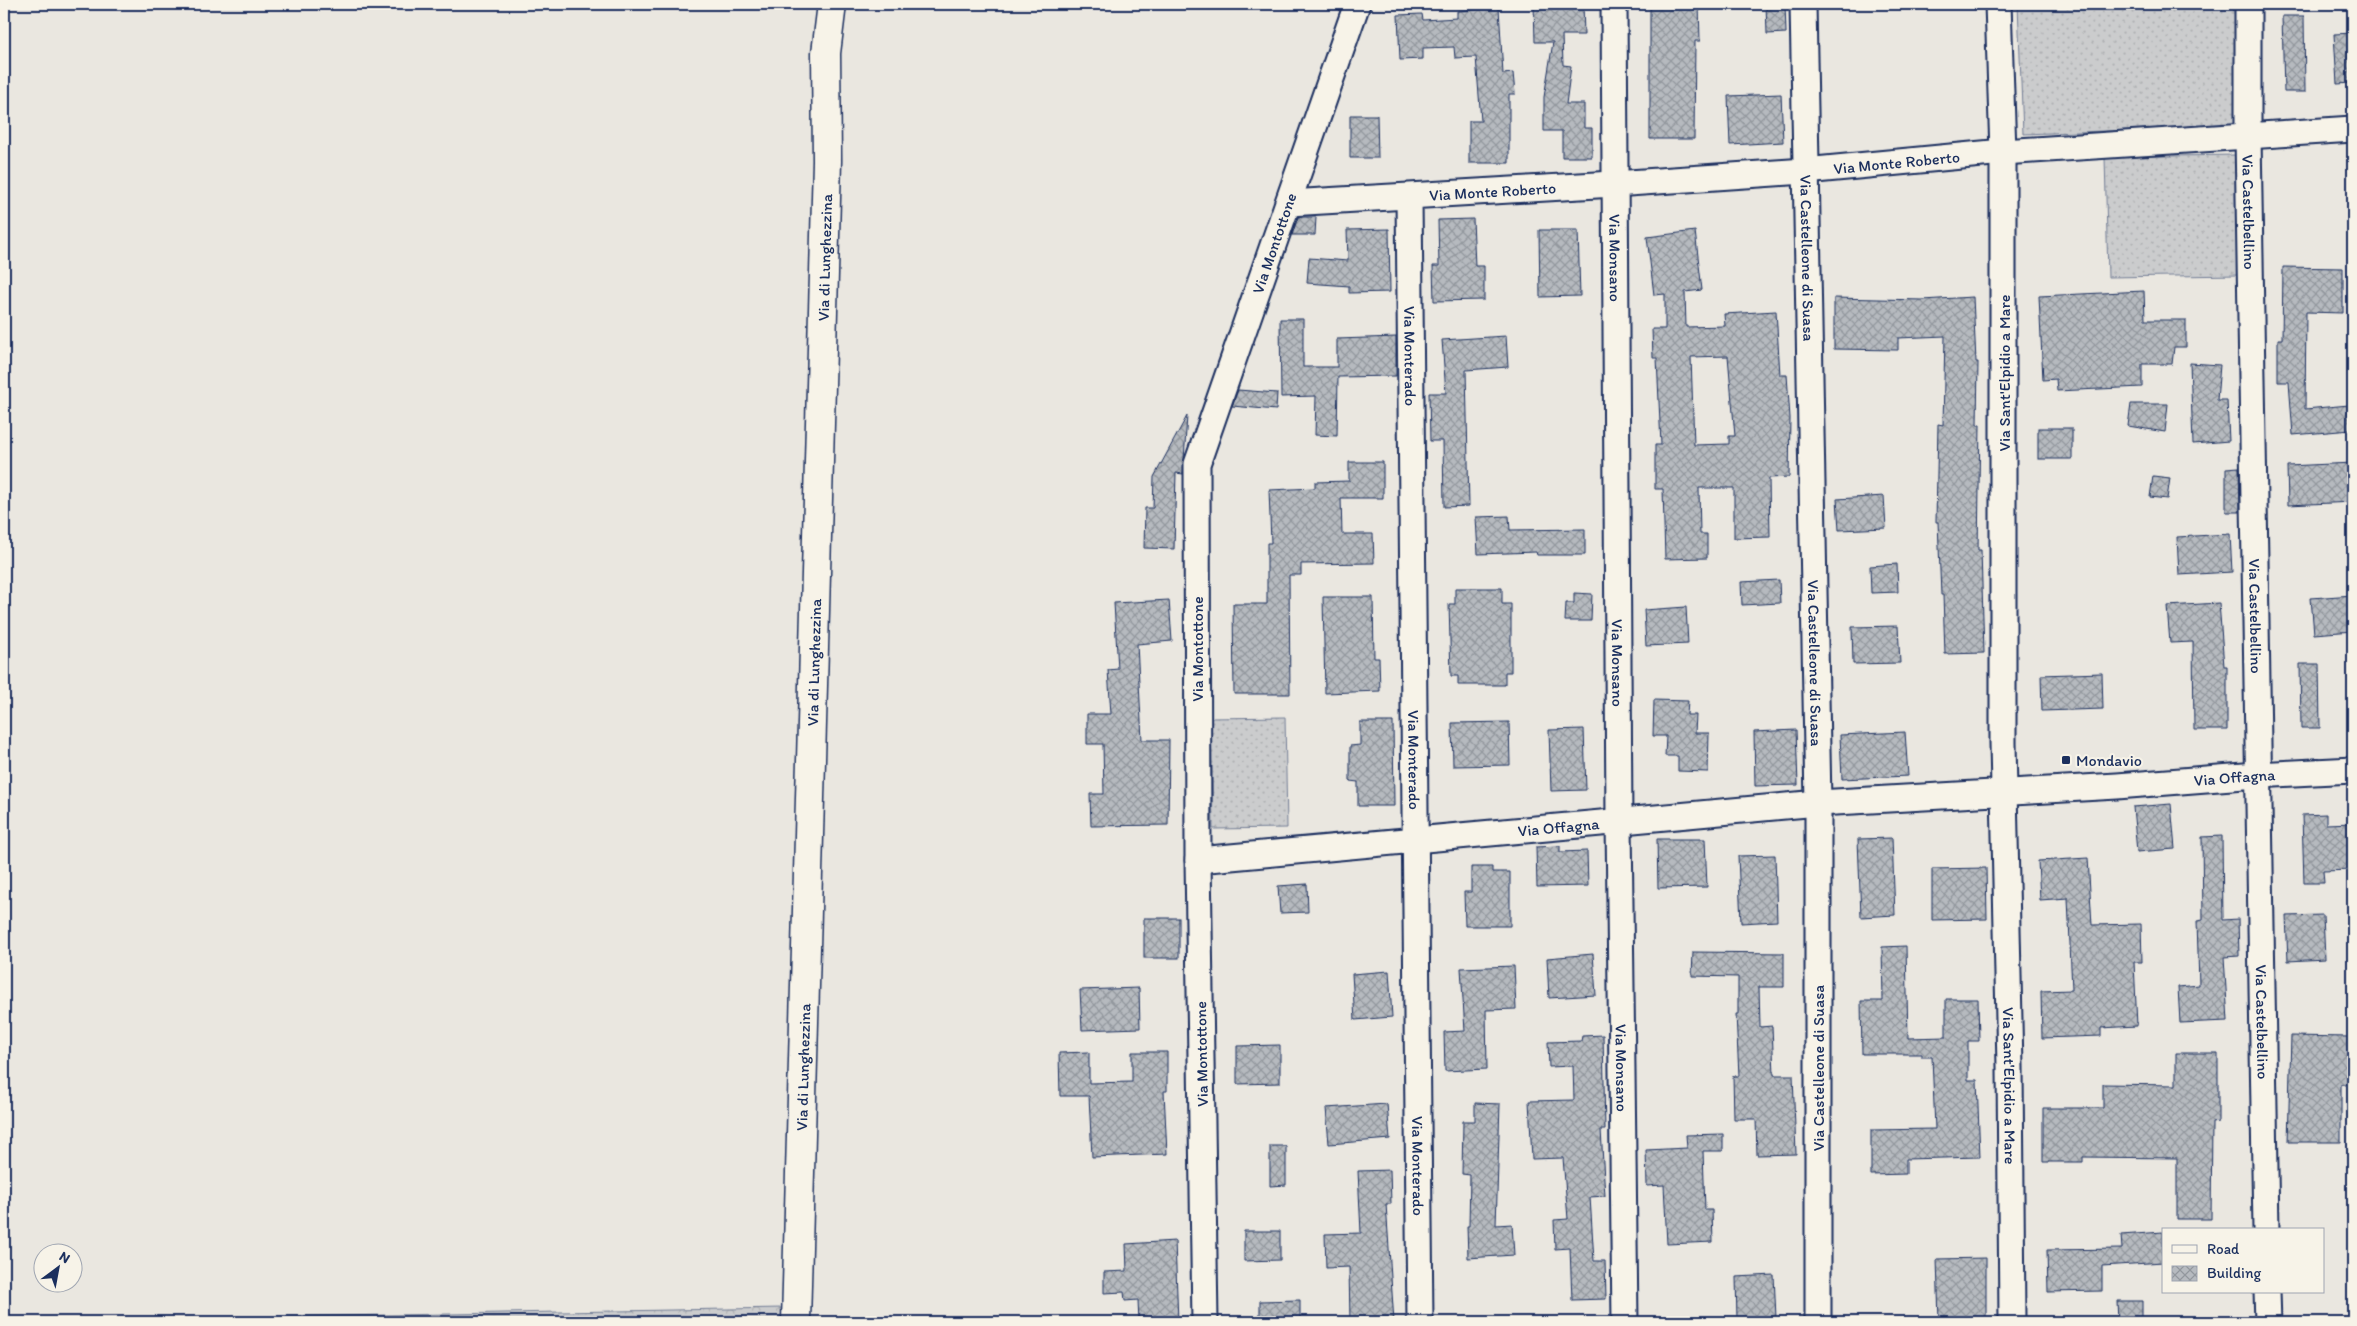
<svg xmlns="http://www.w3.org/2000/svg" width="2357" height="1326" font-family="Itim,sans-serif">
<defs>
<pattern id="grass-dots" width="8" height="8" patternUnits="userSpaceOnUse" patternTransform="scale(1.25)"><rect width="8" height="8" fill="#cbcccd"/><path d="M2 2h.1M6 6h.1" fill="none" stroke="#aeb0b2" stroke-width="1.8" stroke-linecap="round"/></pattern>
<pattern id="forest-crowns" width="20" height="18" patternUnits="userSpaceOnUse" patternTransform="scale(1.25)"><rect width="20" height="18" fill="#cbcccd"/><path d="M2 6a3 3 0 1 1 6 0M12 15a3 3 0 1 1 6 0" fill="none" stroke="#aeb0b2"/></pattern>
<pattern id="building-cross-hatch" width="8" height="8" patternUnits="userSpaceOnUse" patternTransform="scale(1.25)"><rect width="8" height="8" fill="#b6babf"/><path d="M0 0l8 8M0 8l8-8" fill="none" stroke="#93989e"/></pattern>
</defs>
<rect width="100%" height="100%" fill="#eae7e0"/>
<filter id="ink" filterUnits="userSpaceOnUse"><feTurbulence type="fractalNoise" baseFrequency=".02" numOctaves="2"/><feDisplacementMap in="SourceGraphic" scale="10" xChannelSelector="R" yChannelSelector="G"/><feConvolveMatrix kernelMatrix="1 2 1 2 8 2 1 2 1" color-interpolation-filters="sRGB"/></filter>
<g filter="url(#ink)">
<!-- grass -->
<g fill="url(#grass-dots)" stroke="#737e96">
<path d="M2018,4H2234L2239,126L2023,134Z"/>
<path d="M2237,155L2239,275L2108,277L2105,157Z"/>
<path d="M1285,717L1287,828L1213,829L1211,718Z"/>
</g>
<!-- forest -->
<path fill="url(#forest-crowns)" stroke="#737e96" d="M783,1308V1322H4Z"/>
<!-- building -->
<g fill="url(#building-cross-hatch)" stroke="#1b2f5e" fill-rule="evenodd">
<path d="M1534,4H1583L1584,35H1562L1563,65L1571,66L1566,104H1584V128H1592V157H1562V131H1544V97L1553,42H1535Z"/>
<path d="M1650,4H1699L1700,41H1695L1694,139H1650Z"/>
<path d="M1766,4H1785L1786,33L1767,34Z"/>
<path d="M1499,8L1503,74L1513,73L1515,94H1509V163H1469V121H1481L1476,57L1455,58L1454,47L1423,48V59L1400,60L1398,15L1422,14L1423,20L1457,18V11Z"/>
<path d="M2282,16H2304L2305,92H2284Z"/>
<path d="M2353,33V83L2337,84L2334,34Z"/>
<path d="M1781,94L1783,142L1730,145L1728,96Z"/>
<path d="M1350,115H1377L1378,158H1350Z"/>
<path d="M1298,217H1316L1315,235H1292Z"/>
<path d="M1473,219L1475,266H1484V300L1434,301L1433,266H1439L1438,220Z"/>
<path d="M1389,229L1390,292L1349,293V286L1307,283L1309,258L1348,261L1347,230Z"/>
<path d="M1539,230H1578L1580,296L1540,297Z"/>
<path d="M1695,231L1702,290L1685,292L1686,327L1725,326L1724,314L1776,311L1780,375H1787L1790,418L1789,477L1769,478L1770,537L1734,538V488H1699L1700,534H1707V558L1665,559L1663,489H1655V445H1661L1657,358H1653L1652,329H1665V294L1654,295L1647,237ZM1728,356L1735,436H1729V444L1694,445L1691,357Z"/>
<path d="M2283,267L2343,268V313L2306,312L2305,409L2349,405L2351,430L2293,435L2289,382H2278V339H2282Z"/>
<path d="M2144,291L2145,320H2186V347H2174L2172,364H2142V387L2057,391L2056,379L2043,380L2039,296Z"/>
<path d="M1973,297L1976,362H1978L1977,425H1980L1978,550H1981L1984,653L1945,654L1943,595H1941L1938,522H1936L1938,424L1943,425L1945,336L1898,338V350L1834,349V298L1922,300Z"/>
<path d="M1280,319H1303V367H1337V339L1396,337V376L1338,377L1337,436L1315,435L1316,396L1281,397Z"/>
<path d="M1506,336L1508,367L1466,370L1469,506L1444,507L1443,441H1430L1429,393H1446L1442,340Z"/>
<path d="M2190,363L2220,365L2217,400H2227L2229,441L2193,444Z"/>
<path d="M1238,390L1277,393L1276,410L1232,406Z"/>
<path d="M2131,404H2168L2165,432L2128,426Z"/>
<path d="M1187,416L1183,474L1176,473L1174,549L1144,548L1145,508H1153L1154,477Z"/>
<rect x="2038" y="428" width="34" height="31"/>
<path d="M1349,462H1383V498H1341L1342,534H1373L1374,563L1301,564V575H1289L1290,694H1234L1233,604H1267V543H1271L1269,490L1315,488V482L1349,481Z"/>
<path d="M2353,463V502L2288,505L2287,466Z"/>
<path d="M2239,467L2240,512H2226V468Z"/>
<path d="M2153,476L2170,478L2167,499L2150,497Z"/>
<path d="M1884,496L1886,528L1839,530L1837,499Z"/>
<path d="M1509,516L1510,530L1585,529V555H1537L1536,552L1478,554L1476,517Z"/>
<path d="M2230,534L2232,572L2179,575L2177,537Z"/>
<path d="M1897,564L1898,592L1871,593L1870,566Z"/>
<path d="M1779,580L1780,603L1742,605L1741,582Z"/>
<path d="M1455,588H1502V604H1511V672H1505V685H1458V676H1451L1449,604H1455Z"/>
<path d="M1574,593L1592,594L1591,621H1565L1566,603H1574Z"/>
<path d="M2353,595V631L2314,634L2311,598Z"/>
<path d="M1323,597H1373L1374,658H1379L1380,691L1325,693Z"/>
<path d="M1169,600L1172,641L1137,644L1142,740H1169L1168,825L1091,826L1090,794H1104L1103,744H1087V714H1111L1108,670L1118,669L1114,603Z"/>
<path d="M2219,603L2224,666H2227V730H2194L2193,642L2170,643L2167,606Z"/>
<path d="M1686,607L1688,644L1646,646L1644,610Z"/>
<path d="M1898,626L1900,663L1853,664L1852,627Z"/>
<path d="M2300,664H2319L2320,728H2301Z"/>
<path d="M2102,673L2103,709L2042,711L2041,675Z"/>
<path d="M1654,700L1688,701L1687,715H1696L1695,733H1709L1708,772L1678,771V756H1665L1666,736H1653Z"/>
<path d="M1360,722H1393L1394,806H1358V782L1350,781V746L1360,745Z"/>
<path d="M1509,722L1510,765L1453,766L1452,723Z"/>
<path d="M1584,729L1586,790L1551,791L1549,730Z"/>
<path d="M1796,730L1798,785L1755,786L1754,732Z"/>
<path d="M1905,732L1908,776L1842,779L1840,735Z"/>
<path d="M2171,804L2175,849L2137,852L2133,807Z"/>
<path d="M2326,814V824L2353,823V870L2323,871L2324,883H2304L2302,815Z"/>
<path d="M2222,836L2223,920L2238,919L2239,956L2224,957L2228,1021L2180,1023L2178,987L2199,985L2197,921L2203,920L2202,837Z"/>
<path d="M1892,838L1895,915L1861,917L1858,839Z"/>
<path d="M1657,839H1705L1707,887L1658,888Z"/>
<path d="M1560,846V852L1587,851L1588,886L1537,887L1536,847Z"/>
<path d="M1775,855L1777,921L1741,923L1738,856Z"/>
<path d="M2088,858L2092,925L2141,924L2142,962H2134L2137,1026L2101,1028V1036L2042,1038L2041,991L2072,990L2068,898L2040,900L2038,861Z"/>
<path d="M1471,867H1492V872H1510V926H1465L1464,892H1471Z"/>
<path d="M1986,868L1987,919L1932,920V869Z"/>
<path d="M1307,884L1308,912L1280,913L1278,886Z"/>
<path d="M2323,915L2325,959L2288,961L2286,916Z"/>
<rect x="1144" y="918" width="35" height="40"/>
<path d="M1906,946L1908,1038L1946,1037V999H1978L1979,1041H1968V1080H1977L1980,1157L1906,1159V1174L1871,1175V1130L1935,1129L1932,1057H1922V1054H1862L1861,1001H1883L1882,947Z"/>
<path d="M1693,952L1784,953V987H1759L1760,1027L1772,1026L1774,1075H1793L1796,1154L1757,1155L1756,1119H1734L1733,1076H1739L1736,1014H1738V977L1692,976Z"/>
<path d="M1593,954L1596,995L1549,998L1547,958Z"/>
<path d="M1514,966L1516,1009L1486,1010L1487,1069L1445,1071L1444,1032L1465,1031L1461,968Z"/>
<path d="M1389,971L1392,1017L1355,1020L1352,974Z"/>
<path d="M1139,988L1140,1028L1082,1030L1080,990Z"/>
<path d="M1603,1035L1605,1130H1601L1605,1196L1590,1197L1594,1261H1605L1606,1299L1572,1300L1570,1248L1555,1249L1554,1220L1568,1219L1563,1158L1532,1159L1529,1101L1574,1100L1573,1066L1549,1067L1548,1042L1581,1041L1582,1036Z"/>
<path d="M2291,1036L2349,1037V1084H2341V1142H2288Z"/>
<path d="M1280,1045V1083L1237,1084V1046Z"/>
<path d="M1089,1052V1083L1132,1082V1052H1167V1091H1164L1167,1154L1092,1157L1089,1096H1060L1059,1053Z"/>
<path d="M2176,1053H2218V1122L2212,1123L2211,1219H2177V1158L2083,1157V1162H2043V1108H2103V1084L2176,1085Z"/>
<path d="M1475,1103L1500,1104L1496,1225L1512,1224L1514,1255L1468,1258L1467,1226H1469L1470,1175L1462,1174L1463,1121H1475Z"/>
<path d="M1387,1104L1390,1139L1329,1144L1326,1108Z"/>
<path d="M1723,1134V1151H1703L1705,1210H1712L1713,1242L1667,1244L1664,1185L1647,1186L1646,1150L1687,1148L1686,1135Z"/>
<path d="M1270,1146H1286V1185L1270,1186Z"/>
<path d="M1390,1170L1391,1204H1386L1394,1322H1350L1349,1267L1326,1268L1325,1234L1361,1233L1358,1171Z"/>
<path d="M1244,1231H1280V1260L1244,1261Z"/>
<path d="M2163,1232V1262L2102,1266V1291L2048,1292L2047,1250L2122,1249L2121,1235Z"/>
<path d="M1175,1241L1178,1322H1139L1138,1300L1125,1301L1124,1292L1104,1293V1272L1127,1271L1126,1244Z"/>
<path d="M1986,1258V1322H1939L1937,1259Z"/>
<path d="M1774,1275L1776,1318L1737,1319L1736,1277Z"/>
<path d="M1300,1300V1322H1260V1301Z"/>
<path d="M2117,1301H2142V1322H2118Z"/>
</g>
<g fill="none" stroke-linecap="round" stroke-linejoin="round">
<defs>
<g id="minor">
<path id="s1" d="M1614,4L1619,822L1625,1322"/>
<path id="s2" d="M1803,4L1818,803V1322"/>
<path id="s3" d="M1998,4L2003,152V743L2010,1067L2012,1322"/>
<path id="s4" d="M2248,4V136L2266,1230"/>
<path id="s5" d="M1409,198L1420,1322"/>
<path id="s6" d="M1289,203L1614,184L1805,171L2003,152L2353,129"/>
<path id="s7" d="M1198,860L1818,803L2117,786L2257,775L2353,770"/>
<path d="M2267,1292L2268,1322"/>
<path id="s8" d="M1205,1322L1198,860L1197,464L1357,4"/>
</g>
<g id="tertiary">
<path id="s9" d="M796,1322L827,161L826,53L832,4"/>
</g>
</defs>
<!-- minor casing -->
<use href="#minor" stroke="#1b2f5e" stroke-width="29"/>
<!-- tertiary casing -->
<use href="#tertiary" stroke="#1b2f5e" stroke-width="31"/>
<!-- minor -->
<use href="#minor" stroke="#f7f3e8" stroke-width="25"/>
<!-- tertiary -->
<use href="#tertiary" stroke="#f7f3e8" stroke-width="28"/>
</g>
</g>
<!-- markers -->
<rect fill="#1b2f5e" stroke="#f7f3e8" stroke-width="2" x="2061" y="755" width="10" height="10" rx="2.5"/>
<g text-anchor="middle" stroke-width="4" stroke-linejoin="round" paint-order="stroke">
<!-- street labels -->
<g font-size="16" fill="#1b2f5e" stroke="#f7f3e8">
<text dy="6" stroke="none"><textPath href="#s6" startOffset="609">Via Monte Roberto</textPath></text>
<text dy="6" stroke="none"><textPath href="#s6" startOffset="204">Via Monte Roberto</textPath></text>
<text dy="6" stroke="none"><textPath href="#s4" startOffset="208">Via Castelbellino</textPath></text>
<text dy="6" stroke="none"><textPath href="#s8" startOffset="1092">Via Montottone</textPath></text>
<text dy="6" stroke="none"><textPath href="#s9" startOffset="1065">Via di Lunghezzina</textPath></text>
<text dy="6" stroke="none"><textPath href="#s1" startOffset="254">Via Monsano</textPath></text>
<text dy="6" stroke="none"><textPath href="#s2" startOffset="254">Via Castelleone di Suasa</textPath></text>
<text dy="6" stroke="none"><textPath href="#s5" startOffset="158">Via Monterado</textPath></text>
<text transform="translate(2004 373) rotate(-90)" y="6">Via Sant'Elpidio a Mare</text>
<text dy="6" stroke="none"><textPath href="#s4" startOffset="612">Via Castelbellino</textPath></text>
<text transform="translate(1197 649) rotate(-90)" y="6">Via Montottone</text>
<text dy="6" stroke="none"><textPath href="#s9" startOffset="660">Via di Lunghezzina</textPath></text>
<text dy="6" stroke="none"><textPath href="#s1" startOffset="659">Via Monsano</textPath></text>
<text dy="6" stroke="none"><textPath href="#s2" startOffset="659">Via Castelleone di Suasa</textPath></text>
<text dy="6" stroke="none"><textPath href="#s5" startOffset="562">Via Monterado</textPath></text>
<text dy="6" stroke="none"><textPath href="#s7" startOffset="1040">Via Offagna</textPath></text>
<text dy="6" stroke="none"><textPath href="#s7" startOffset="362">Via Offagna</textPath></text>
<text dy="6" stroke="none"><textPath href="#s4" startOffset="1018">Via Castelbellino</textPath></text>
<text transform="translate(1201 1054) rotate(-91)" y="6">Via Montottone</text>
<text dy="6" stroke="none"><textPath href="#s9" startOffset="255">Via di Lunghezzina</textPath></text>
<text dy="6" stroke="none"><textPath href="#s1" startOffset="1064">Via Monsano</textPath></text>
<text transform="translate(1818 1068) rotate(-90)" y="6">Via Castelleone di Suasa</text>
<text dy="6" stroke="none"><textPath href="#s3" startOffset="1082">Via Sant'Elpidio a Mare</textPath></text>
<text dy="6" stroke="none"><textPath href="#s5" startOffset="968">Via Monterado</textPath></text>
</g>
<!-- poi labels -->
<g font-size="16" fill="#1b2f5e" stroke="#f7f3e8" text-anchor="start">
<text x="2076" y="766">Mondavio</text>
</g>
</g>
<!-- margin -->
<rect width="2357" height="1326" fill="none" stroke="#f7f3e8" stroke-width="20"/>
<rect x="10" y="10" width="2337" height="1306" fill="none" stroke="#1b2f5e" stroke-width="2" filter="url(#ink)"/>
<!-- legend -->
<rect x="2162" y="1228" width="162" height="65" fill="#f7f3e8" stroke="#9fa5b1"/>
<rect x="2172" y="1245" width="25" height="8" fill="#f7f3e8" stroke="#9fa5b1"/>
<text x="2207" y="1254" font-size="15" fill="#1b2f5e">Road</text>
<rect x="2172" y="1266" width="25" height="15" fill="url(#building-cross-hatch)" stroke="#9fa5b1"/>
<text x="2207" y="1278" font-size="15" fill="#1b2f5e">Building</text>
<!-- north arrow -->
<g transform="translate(58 1268) rotate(32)"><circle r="24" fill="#f7f3e8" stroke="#9fa5b1"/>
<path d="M0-4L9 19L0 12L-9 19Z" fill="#1b2f5e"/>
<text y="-8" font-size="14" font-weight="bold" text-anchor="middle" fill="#1b2f5e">N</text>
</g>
</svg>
